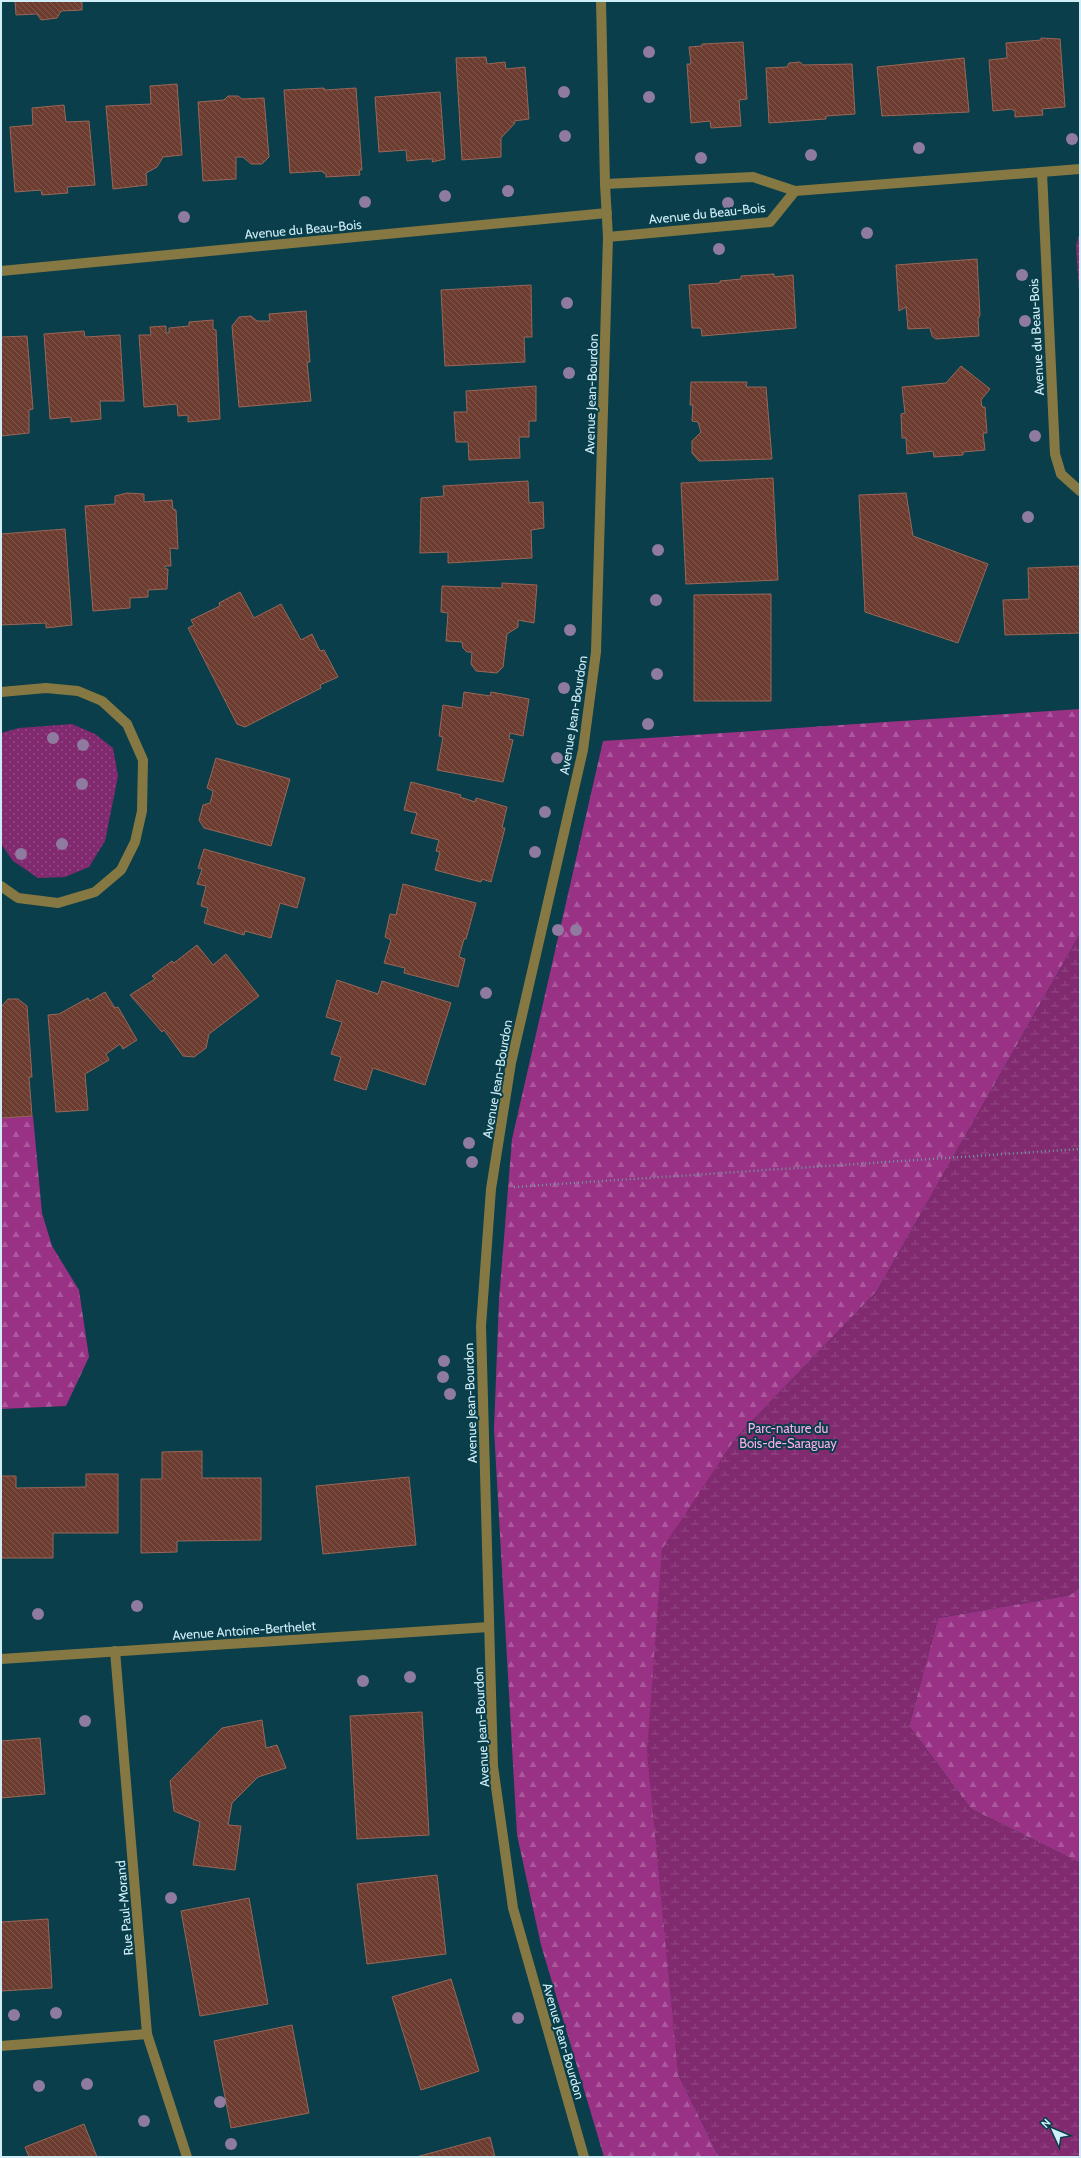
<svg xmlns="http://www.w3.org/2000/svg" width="1081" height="2158" font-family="Cabin,sans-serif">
<defs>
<pattern id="green-dots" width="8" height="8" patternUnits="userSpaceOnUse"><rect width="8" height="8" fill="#822a6f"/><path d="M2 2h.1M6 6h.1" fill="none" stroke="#934984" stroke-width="1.8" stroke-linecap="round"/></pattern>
<pattern id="forest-firs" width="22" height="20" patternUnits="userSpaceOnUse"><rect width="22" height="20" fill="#993184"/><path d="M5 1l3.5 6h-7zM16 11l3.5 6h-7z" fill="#ab599c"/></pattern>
<pattern id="wetland-marsh" width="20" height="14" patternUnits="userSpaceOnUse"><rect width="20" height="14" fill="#822a6f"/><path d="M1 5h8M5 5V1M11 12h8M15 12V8" fill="none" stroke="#934984"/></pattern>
<pattern id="building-back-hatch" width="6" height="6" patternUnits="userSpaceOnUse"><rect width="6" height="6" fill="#6b3c2f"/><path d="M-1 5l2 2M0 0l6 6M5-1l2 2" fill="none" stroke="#7f584e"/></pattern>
</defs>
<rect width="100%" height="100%" fill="#093e4a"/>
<!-- green -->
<g fill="url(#green-dots)">
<path d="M1080,231V307L1076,245Z"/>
<path d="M72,724L95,734L113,748L118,776L105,841L89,867L65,877L38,878L13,861L1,844V733L19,728Z"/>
</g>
<!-- forest -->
<g fill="url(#forest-firs)">
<path d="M1080,709V934L877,1291L734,1440L678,2074L719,2157H604L541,1945L517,1835L494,1429L499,1300L512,1139L603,741Z"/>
<path d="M33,1116L42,1213L52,1246L79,1290L89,1357L66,1406L1,1409V1118Z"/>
<path d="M1080,1587V1863L971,1809L909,1726L938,1618L1070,1595Z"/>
</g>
<!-- wetland -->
<path fill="url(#wetland-marsh)" d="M1080,934V1587L1070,1595L938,1618L909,1726L971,1809L1080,1863V2157H719L678,2074L647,1752L662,1549L734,1440L877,1291Z"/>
<!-- building -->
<g fill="url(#building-back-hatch)" stroke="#996758">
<path d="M15,1H82V10L61,11L57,18L41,20L37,14L16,15Z"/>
<path d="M1041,38L1060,39L1065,107L1042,109L1043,115L1015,117V111L1011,109L993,111L989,60L1007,58L1006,43L1041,40Z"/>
<path d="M743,42L747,99L739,100L741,126L711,128L710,121L691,123L687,64H691L689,47L702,46V44Z"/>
<path d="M486,57L487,64L505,62L506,69L525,67L529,119L514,121L515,123L501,138V157L462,160L456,58Z"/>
<path d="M964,58L969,112L882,116L877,67Z"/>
<path d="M800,62L803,65L852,64L855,114L826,116V119L769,123L766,68L787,67L789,63Z"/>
<path d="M177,84L182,155L163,157L157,167L146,173L147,185L113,189L106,106L151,104L150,86Z"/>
<path d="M324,88L325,90L356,88L362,170H359L360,175L326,177V173H323V171L290,173L284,90Z"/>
<path d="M440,92L445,159L432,162L433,159H426L407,161L406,150L379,152L375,97Z"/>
<path d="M228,96H238L242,99L264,98L269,157L262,164H251L243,157H236V179L203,181L198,102L224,100Z"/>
<path d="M64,105L66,122L89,121L95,185L67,187L68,193L42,195L41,190L15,192L10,127L33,125L32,108Z"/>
<path d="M977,259L980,315L978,319L979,336L936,339L932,336L930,328L908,329L906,307L899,311L896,265Z"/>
<path d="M774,274V277L793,275L796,328L702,336L701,328H692L689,285L720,283V281L741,279V276Z"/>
<path d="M531,285L532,337H524L525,362L445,366L441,290Z"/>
<path d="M306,311L310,362H307L311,401L239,407L232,326L239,317L251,316L257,321H270L269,314Z"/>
<path d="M213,320V329L216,330L220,419L188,422V415L178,416L177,404L144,407L139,335H151L150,327L166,326V333H169V328L189,326V322Z"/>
<path d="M84,331L85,337L120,335L124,401H100L101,419L71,422V417L50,419L44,334Z"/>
<path d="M27,336L33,409L29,410V433L1,436V337Z"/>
<path d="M961,366L990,389L981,400L982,407H985L987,433H983L985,450L963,452V455L934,457L933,451L907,454L906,438H902L901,414L905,413L902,387L946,383Z"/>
<path d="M691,382H747L746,387H766L772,459L699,461L692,453V441L701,432L698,422L692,421L693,405H690Z"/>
<path d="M536,386V421H529V437H519L520,458L469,460L468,442H456L454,412H467L466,391Z"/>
<path d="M773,478L778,580L686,584L681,483Z"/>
<path d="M528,481L529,503L543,502L544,528L531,530L532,558L448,563V552L420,553L421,498L444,496L443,486Z"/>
<path d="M127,493L144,494V502L172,500L173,509L176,510L178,549L170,548L171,566H165V569H168L167,589L148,590V597L130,598V608L93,611L85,506L115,504V496Z"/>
<path d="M906,493L913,536L988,564L958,643L865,612L859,495Z"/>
<path d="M65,529L72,625L46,628V623L1,625V534Z"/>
<path d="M1080,566V633L1005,635L1003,600L1029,599L1028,568Z"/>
<path d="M502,583L537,585L534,623L518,620V627L507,634L503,667L497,673L476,671L471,664L472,652H467L463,648L462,642L446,641L448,613L441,612L442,586L502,588Z"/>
<path d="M240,592L254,618L281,604L301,640L312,634L320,651L324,650L338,677L320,685L321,688L245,727L237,724L188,628L194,625L191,620L220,606L219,603Z"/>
<path d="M771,594V701H694V595Z"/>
<path d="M464,692L490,696L491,692L529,699L523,736L510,733L509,739L513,740L503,782L437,770L443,737L439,736L443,705L462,708Z"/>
<path d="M216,758L290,779L271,846L204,828L199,820L203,805L210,803L212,796L213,791L207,788Z"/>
<path d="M411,782L461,795L460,797L475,802L476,798L507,807L502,828H505L491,882L482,879L481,882L435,870L440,852L436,851L439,840L411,833L417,813L404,810Z"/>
<path d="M204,849L305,878L297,908L280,903L271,938L245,931L244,935L204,923L208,908L201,906L206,886L197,884L202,869L198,868Z"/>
<path d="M403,884L476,903L466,939H464L459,957L465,959L458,987L404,973L405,968L384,963L391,940L385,937L390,914L396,915Z"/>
<path d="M197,945L213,965L226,954L259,996L209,1034L206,1048L194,1057L183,1056L164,1030L162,1032L130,995L155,979L152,976L172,961L174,963Z"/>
<path d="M337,980L378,994L382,981L451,1003L425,1085L373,1068L366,1090L334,1080L341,1057L331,1054L342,1022L326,1017Z"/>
<path d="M105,992L115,1008L118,1007L137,1040L123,1049L120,1044L106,1054L109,1060L85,1074L88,1110L56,1112L48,1015L59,1014L88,998L90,1001Z"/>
<path d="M8,999H18L27,1006L32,1077H29L32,1116L1,1118V1007Z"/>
<path d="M202,1451V1478H261V1540L177,1541V1552L141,1553V1479H162V1452Z"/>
<path d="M86,1474H118V1533H53V1558H1V1476H16V1488L86,1487Z"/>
<path d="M409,1477L416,1545L323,1554L316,1486Z"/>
<path d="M422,1712L429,1835L357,1839L350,1716Z"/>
<path d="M262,1720L266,1748L277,1745L286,1768L258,1777L232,1803L228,1825L241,1826L235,1870L193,1865L200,1822L174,1811L170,1781L222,1728Z"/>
<path d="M40,1738L45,1794L1,1798V1741Z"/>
<path d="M437,1875L446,1954L367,1964L357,1884Z"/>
<path d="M249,1898L268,2004L200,2016L181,1911Z"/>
<path d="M48,1919L52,1988L1,1991V1922Z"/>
<path d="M451,1979L479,2071L421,2090L392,1997Z"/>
<path d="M292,2025L309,2113L231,2128L214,2041Z"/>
<path d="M84,2124L97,2157H29L25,2147Z"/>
<path d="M490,2137L495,2157H416Z"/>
</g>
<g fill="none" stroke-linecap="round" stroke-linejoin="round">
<!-- path -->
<path stroke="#6f99a3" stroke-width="2.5" stroke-dasharray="1 3" stroke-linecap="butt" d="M514,1187L1080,1149"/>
<!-- minor -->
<g stroke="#857842" stroke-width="10">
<path d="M1042,172L1055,454L1061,474L1080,491"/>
<path d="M605,184L753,177L795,191L1080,169"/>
<path d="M608,237L770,222L795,191"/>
<path d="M1,271L607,213"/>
<path d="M1,692L46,688L78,691L102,701L127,724L143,760L142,811L135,842L121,870L95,892L58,903L18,898L1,886"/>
<path d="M115,1651L147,2034L187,2157"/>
<path d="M1,1659L489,1627"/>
<path d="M1,2046L147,2034"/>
<path d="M584,2157L513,1908L493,1766L481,1326L491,1189L511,1063L583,750L596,652L608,237L605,184L601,1"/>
</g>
</g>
<!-- trees -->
<g fill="#8f7aa0">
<circle cx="649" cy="52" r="6"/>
<circle cx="564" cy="92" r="6"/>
<circle cx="649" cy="97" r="6"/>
<circle cx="565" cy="136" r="6"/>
<circle cx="1072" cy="139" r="6"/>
<circle cx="919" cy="148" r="6"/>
<circle cx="811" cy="155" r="6"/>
<circle cx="701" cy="158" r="6"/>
<circle cx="508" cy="191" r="6"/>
<circle cx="445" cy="196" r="6"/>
<circle cx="365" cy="202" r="6"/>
<circle cx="728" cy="203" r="6"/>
<circle cx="184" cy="217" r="6"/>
<circle cx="867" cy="233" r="6"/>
<circle cx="719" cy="249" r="6"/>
<circle cx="1022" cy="275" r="6"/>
<circle cx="567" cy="303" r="6"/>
<circle cx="1025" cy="321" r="6"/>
<circle cx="569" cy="373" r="6"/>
<circle cx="1035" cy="436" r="6"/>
<circle cx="1028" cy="517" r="6"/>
<circle cx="658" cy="550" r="6"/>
<circle cx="656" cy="600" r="6"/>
<circle cx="570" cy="630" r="6"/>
<circle cx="657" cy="674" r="6"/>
<circle cx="564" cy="688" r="6"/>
<circle cx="648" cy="724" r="6"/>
<circle cx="53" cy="738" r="6"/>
<circle cx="83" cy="745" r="6"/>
<circle cx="557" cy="758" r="6"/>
<circle cx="82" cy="784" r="6"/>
<circle cx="545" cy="812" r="6"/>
<circle cx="62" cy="844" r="6"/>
<circle cx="535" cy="852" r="6"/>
<circle cx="21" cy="854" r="6"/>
<circle cx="558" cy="930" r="6"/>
<circle cx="576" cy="930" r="6"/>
<circle cx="486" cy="993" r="6"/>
<circle cx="469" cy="1143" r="6"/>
<circle cx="472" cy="1162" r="6"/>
<circle cx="444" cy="1361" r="6"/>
<circle cx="443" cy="1377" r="6"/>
<circle cx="450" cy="1394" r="6"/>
<circle cx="137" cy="1606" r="6"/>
<circle cx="38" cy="1614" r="6"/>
<circle cx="410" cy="1677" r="6"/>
<circle cx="363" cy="1681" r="6"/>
<circle cx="85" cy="1721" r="6"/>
<circle cx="171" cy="1898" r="6"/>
<circle cx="56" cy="2013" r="6"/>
<circle cx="14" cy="2015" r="6"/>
<circle cx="518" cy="2018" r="6"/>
<circle cx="87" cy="2084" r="6"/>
<circle cx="39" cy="2086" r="6"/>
<circle cx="220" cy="2102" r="6"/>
<circle cx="144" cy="2121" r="6"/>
<circle cx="231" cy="2144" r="6"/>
</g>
<g text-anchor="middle" stroke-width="4" stroke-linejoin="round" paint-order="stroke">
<!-- street labels -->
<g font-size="13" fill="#cfeef7" stroke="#093e4a">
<text transform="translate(707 213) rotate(-6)" y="5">Avenue du Beau-Bois</text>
<text transform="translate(303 229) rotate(-5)" y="5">Avenue du Beau-Bois</text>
<text transform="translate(1036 337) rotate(-93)" y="5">Avenue du Beau-Bois</text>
<text transform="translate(591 394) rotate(-88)" y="5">Avenue Jean-Bourdon</text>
<text transform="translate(573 715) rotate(-81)" y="5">Avenue Jean-Bourdon</text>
<text transform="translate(497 1079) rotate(-80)" y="5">Avenue Jean-Bourdon</text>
<text transform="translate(470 1403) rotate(-92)" y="5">Avenue Jean-Bourdon</text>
<text transform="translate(244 1630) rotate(-4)" y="5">Avenue Antoine-Berthelet</text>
<text transform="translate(481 1727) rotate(-93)" y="5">Avenue Jean-Bourdon</text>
<text transform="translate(124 1908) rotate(-95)" y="5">Rue Paul-Morand</text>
<text transform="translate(564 2041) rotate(74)" y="5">Avenue Jean-Bourdon</text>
</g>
<!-- park labels -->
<g font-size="13" fill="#fcace6" stroke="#093e4a">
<text x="788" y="1433">Parc-nature du<tspan x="788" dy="15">Bois-de-Saraguay</tspan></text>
</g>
</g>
<!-- border -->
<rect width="1081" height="2158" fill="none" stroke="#cfeef7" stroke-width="4"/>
<!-- north arrow -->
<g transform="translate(1053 2130) rotate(314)" stroke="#093e4a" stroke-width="3" paint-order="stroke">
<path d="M0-3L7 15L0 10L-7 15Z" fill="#cfeef7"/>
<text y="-6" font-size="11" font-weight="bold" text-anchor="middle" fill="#cfeef7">N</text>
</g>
</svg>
